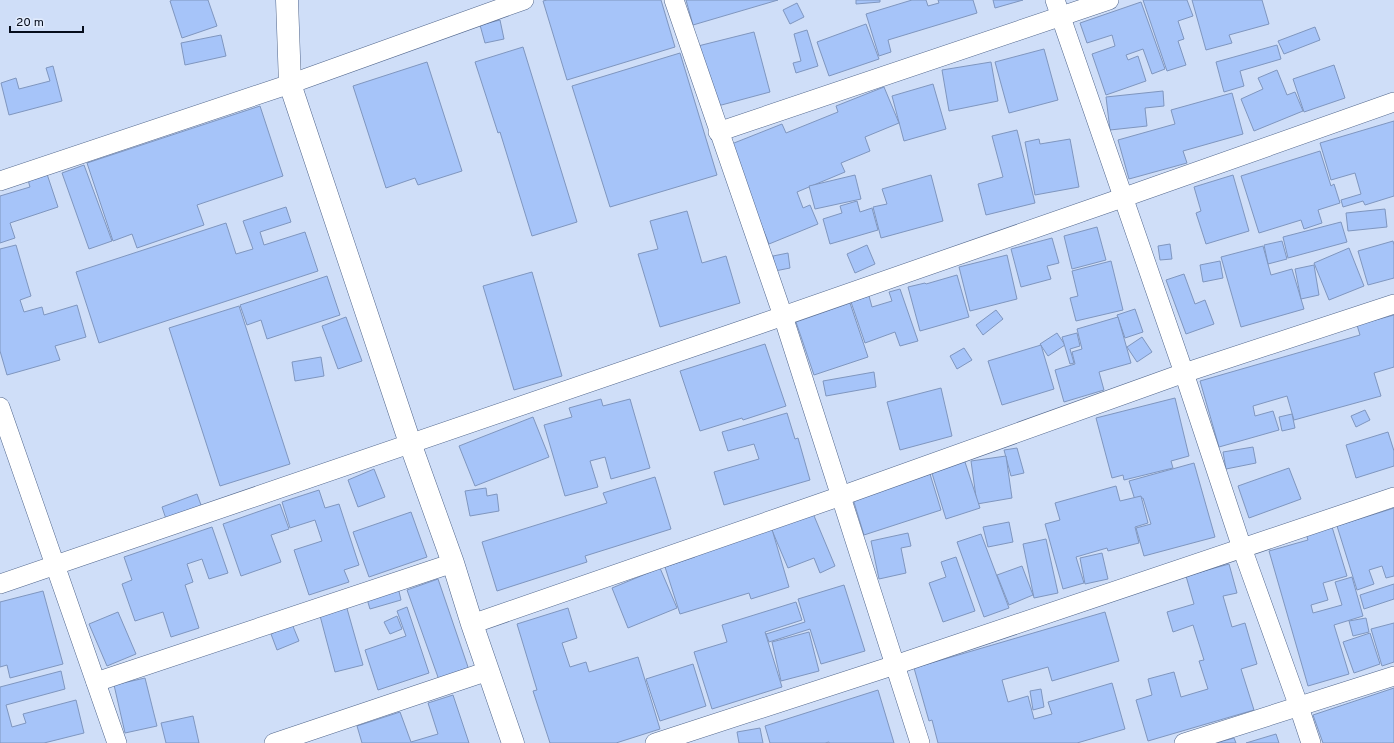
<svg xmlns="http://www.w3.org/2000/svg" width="1394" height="743" font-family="Overpass,sans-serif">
<rect width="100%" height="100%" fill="#cfdef8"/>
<!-- building -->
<g fill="#a6c4f9" stroke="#7f96bf">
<path d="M172,0H208L217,26L182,38L170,1Z"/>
<path d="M547,0H661L675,47L567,80L543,1Z"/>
<path d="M686,0H778L693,25Z"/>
<path d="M856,0H880V2L856,4Z"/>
<path d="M912,0H926L928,6L939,3L938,0H973L977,13L888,40L891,52L879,56L866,14Z"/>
<path d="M993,0H1023L995,8Z"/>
<path d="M1143,0H1187L1193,16L1178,21L1184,39L1178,41L1186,65L1167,71Z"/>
<path d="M1192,0H1262L1269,24L1229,35L1232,43L1206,50Z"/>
<path d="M1141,2L1165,69L1152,74L1143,49L1126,55L1128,60L1138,56L1146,81L1106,95L1092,54L1115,46L1112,35L1087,43L1080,23Z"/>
<path d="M797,3L804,17L790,24L783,10Z"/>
<path d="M500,20L504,39L485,43L480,25Z"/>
<path d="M866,24L879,59L829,76L817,42Z"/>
<path d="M1315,27L1320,40L1284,54L1278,41Z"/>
<path d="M807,30L818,66L796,73L793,63L801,61L794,34Z"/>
<path d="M754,32L770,92L714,107L698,46Z"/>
<path d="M221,35L226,56L185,65L181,43Z"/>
<path d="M1277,45L1281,59L1240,71L1244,86L1224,92L1216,62Z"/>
<path d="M523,47L577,222L532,236L500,132L498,133L475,62Z"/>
<path d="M1044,49L1058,100L1009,113L995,62Z"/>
<path d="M680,53L717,175L610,207L572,86Z"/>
<path d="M427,62L462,171L418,185L415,178L386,188L353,86Z"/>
<path d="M991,62L998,101L949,111L942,70Z"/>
<path d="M1334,65L1345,98L1304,112L1293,79Z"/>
<path d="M53,66L62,101L9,115L1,83L16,78L19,89L50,81L46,68Z"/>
<path d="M1277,70L1287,95L1295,92L1303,111L1254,131L1241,99L1263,89L1258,78Z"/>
<path d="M933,84L946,129L904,141L892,96Z"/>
<path d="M884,87L899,123L865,137L870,151L841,163L845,172L797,192L803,208L810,205L818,224L769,244L729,145L782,124L786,133L838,112L836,106Z"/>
<path d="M1163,91L1164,106L1145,108L1147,126L1110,130L1106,97Z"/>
<path d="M1232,93L1243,134L1183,151L1187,163L1129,179L1118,140L1175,124L1171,110Z"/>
<path d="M260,106L283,176L197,205L204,225L137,248L132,234L113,241L87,163Z"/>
<path d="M1394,121V196L1365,205L1363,201L1343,207L1341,200L1361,194L1355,173L1331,180L1320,143Z"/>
<path d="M1017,130L1035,203L986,215L978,184L1003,177L992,136Z"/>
<path d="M1039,139L1040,144L1070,139L1079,187L1035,195L1025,142Z"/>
<path d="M1320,151L1331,186L1334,184L1340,203L1318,210L1322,223L1304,229L1301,220L1259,233L1241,176Z"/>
<path d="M84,165L112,241L89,249L62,173Z"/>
<path d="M47,174L58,207L10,223L15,238L0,243V196L30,187L28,180Z"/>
<path d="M855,175L861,199L815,209L809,186Z"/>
<path d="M931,175L943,221L881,238L873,207L887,204L882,189Z"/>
<path d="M1233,175L1249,231L1206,244L1196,213L1201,211L1194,187Z"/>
<path d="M857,201L860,212L872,208L878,230L830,244L823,219L842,213L840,206Z"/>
<path d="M286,207L291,222L260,232L264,245L305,232L318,271L99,343L76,272L226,223L236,254L253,249L243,221Z"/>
<path d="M1385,209L1387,227L1348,231L1346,213Z"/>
<path d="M687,211L702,263L726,256L740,303L660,327L638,254L658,249L650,221Z"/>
<path d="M1341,222L1347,242L1288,258L1283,237Z"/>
<path d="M1097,227L1106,260L1072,269L1064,236Z"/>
<path d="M1052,238L1059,263L1047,266L1051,279L1021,287L1011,249Z"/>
<path d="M1282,241L1287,259L1268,264L1264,245Z"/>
<path d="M1393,241L1394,245V278L1368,285L1358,251Z"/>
<path d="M1170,244L1172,259L1160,260L1158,246Z"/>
<path d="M16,245L31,296L20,300L24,312L42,307L44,315L77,305L86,337L55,346L60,360L7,375L0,351V249Z"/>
<path d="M867,245L875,264L855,273L847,254Z"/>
<path d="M1263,246L1271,275L1292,269L1304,309L1241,327L1221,257Z"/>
<path d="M1349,248L1364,286L1329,300L1314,263Z"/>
<path d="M788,253L790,268L775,271L773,256Z"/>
<path d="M1007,255L1017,299L970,311L959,267Z"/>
<path d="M1111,261L1123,310L1076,321L1070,298L1078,296L1072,271Z"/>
<path d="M1220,261L1223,278L1203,282L1200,265Z"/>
<path d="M1314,265L1319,295L1301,299L1295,269Z"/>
<path d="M532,272L562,376L514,390L483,286Z"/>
<path d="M1184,274L1195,304L1205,300L1214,324L1186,334L1166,280Z"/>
<path d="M957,275L969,317L920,331L908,287L925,283L926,284Z"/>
<path d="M327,276L340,315L267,339L261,320L247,325L240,305Z"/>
<path d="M900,289L918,341L900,346L895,332L865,343L851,302L869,296L872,307L892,301L889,292Z"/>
<path d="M850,303L868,357L814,375L796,322Z"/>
<path d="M239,306L290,464L220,486L169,328Z"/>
<path d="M1135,309L1143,332L1125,338L1117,315Z"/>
<path d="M996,310L1003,319L983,335L976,325Z"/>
<path d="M1394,315V367L1374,373L1381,396L1294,420L1287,396L1253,406L1255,416L1273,411L1279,430L1219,447L1200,381L1360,335L1357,325Z"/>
<path d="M346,317L362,361L338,369L322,326Z"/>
<path d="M1118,317L1131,363L1099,372L1104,390L1064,402L1055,370L1075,364L1072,352L1082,349L1077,329Z"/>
<path d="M1057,333L1065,345L1048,356L1040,344Z"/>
<path d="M1077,333L1080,346L1070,349L1074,363L1070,364L1062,337Z"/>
<path d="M1142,337L1152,352L1137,362L1127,347Z"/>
<path d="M765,344L786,406L743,420L742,418L700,431L680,371Z"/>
<path d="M1041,345L1054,389L1002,405L988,361Z"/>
<path d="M964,348L972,360L957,369L950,356Z"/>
<path d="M321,357L324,376L295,381L292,362Z"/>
<path d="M874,372L876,387L826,396L823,381Z"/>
<path d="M941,388L952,436L900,450L887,402Z"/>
<path d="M1175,398L1189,456L1171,461L1173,468L1124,480L1123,475L1112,478L1096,418Z"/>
<path d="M601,399L603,406L630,399L650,468L611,479L605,457L590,461L598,487L565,496L544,425L572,417L569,408Z"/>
<path d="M1365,410L1370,420L1356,427L1351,416Z"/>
<path d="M787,413L795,439L798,438L810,480L724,505L714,472L759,459L754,444L728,451L722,432Z"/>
<path d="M1292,414L1295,428L1282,431L1279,417Z"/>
<path d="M533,417L549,457L475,486L459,446Z"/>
<path d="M1388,432L1394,451V466L1356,478L1346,445Z"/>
<path d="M1253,447L1256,463L1226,469L1223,452Z"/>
<path d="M1017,448L1024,473L1011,476L1004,450Z"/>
<path d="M1006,456L1012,498L977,504L971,461Z"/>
<path d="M964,459L980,508L946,519L931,470Z"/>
<path d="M1194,463L1215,537L1144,556L1136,528L1151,524L1143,498L1135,500L1129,481Z"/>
<path d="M1289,468L1301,499L1249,518L1238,486Z"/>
<path d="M374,469L385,497L358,507L348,480Z"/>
<path d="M930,474L941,510L864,535L853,499Z"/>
<path d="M655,477L671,529L585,556L587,562L497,591L482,542L607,503L603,493Z"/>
<path d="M1116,486L1120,501L1141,496L1148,523L1135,527L1139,543L1108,551L1107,548L1076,557L1084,583L1063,589L1045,524L1060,520L1055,503Z"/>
<path d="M486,488L487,496L497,494L499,511L470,516L465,491Z"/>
<path d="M319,490L325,508L339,504L359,565L344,570L349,582L309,595L294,550L322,541L315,520L290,528L282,502Z"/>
<path d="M197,494L205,516L169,528L162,507Z"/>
<path d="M280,504L289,529L271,535L281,562L241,576L223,524Z"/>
<path d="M1394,508V576L1386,578L1382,566L1369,570L1374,584L1357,590L1337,526Z"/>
<path d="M812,511L835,566L820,573L814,558L788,568L771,528Z"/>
<path d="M411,512L427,557L369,577L353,532Z"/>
<path d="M1329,517L1347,576L1323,583L1328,600L1311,605L1313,613L1342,605L1335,582L1352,577L1363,616L1334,625L1349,674L1308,686L1269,551L1308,540L1303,525Z"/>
<path d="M1009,522L1013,542L988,547L983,527Z"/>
<path d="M771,526L789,587L751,599L749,593L680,614L665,567L695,557L693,550Z"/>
<path d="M212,527L228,573L209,579L202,559L187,564L193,582L185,585L199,628L171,637L163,612L135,621L122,584L132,580L124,557Z"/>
<path d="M908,533L911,546L901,548L906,573L879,579L871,541Z"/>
<path d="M981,534L1009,608L984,617L957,542Z"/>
<path d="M1046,539L1058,593L1034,598L1023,544Z"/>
<path d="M1102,553L1108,579L1085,584L1080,558Z"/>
<path d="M956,557L975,611L943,622L929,583L946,577L941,562Z"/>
<path d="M1229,564L1237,593L1223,596L1232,627L1245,623L1257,664L1241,669L1254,710L1148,741L1136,700L1152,695L1148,679L1174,672L1181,697L1208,689L1199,661L1204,660L1193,625L1173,632L1167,612L1194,604L1186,576Z"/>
<path d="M1022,566L1033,595L1009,605L997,575Z"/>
<path d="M660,568L677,608L628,628L612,588Z"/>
<path d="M438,579L469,670L439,680L407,590Z"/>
<path d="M1394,584V599L1364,609L1360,595Z"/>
<path d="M844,585L865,651L821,664L810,629L769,642L766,634L805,622L798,599Z"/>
<path d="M398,587L401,600L370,609L366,596Z"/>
<path d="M43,591L63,664L10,678L7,665L0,667V602Z"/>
<path d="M796,602L802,620L765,632L782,687L712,709L694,652L727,642L722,625Z"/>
<path d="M346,605L363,665L335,672L319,612Z"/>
<path d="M407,607L429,673L378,690L365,650L406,636L397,611Z"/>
<path d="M568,608L577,638L562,643L570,667L586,662L589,672L638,657L660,729L616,743H550L533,691L537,690L517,624Z"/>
<path d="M118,612L136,654L107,666L89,624Z"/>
<path d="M1105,612L1119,661L1052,681L1048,667L1002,680L1008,702L1028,696L1034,719L1052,714L1048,702L1112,683L1125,729L1077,743H938L932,720L929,721L914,668Z"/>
<path d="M397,616L402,629L390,634L384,622Z"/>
<path d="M1366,618L1369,632L1353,636L1349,621Z"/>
<path d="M1394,623V662L1382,666L1371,629Z"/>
<path d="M292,624L299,641L277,650L271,634Z"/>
<path d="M809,632L819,671L781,681L772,642Z"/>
<path d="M1370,633L1380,664L1354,673L1343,642Z"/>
<path d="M693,664L706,706L660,721L646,679Z"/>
<path d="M61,671L65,689L6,705L12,727L26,723L23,714L76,700L84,733L44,743H0V687Z"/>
<path d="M145,678L157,726L125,733L114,685Z"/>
<path d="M1394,688V743H1323L1313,715Z"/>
<path d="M1041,689L1044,707L1033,710L1030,691Z"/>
<path d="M878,690L894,743H829V742L825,743H770L765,726Z"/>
<path d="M453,695L469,743H362L357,726L400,712L411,742L438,734L428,703Z"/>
<path d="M193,716L199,743H166L161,723Z"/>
<path d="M760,728L763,743H739L737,732Z"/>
<path d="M1276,734L1279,743H1246Z"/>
<path d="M1234,738L1236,743H1216Z"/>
</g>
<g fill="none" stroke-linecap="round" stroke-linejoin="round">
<defs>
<g id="street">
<path d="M674,0L783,316L920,743"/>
<path d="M1055,0L1184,373L1242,548L1299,707L1311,743"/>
<path d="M718,132L1109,0"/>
<path d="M0,181L290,84L524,0"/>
<path d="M0,407L117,743"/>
<path d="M0,584L760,324L1122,198L1394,102"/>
<path d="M472,624L841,496L1184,373L1394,304"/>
<path d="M96,682L453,563"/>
<path d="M274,743L488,671"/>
<path d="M655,743L895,665L1394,497"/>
<path d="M1184,743L1394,676"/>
</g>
<path id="secondary" d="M287,0L290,84L410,443L453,563L472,624L513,743"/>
</defs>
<!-- street casing -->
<use href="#street" stroke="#51668c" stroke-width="20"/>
<!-- secondary casing -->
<use href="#secondary" stroke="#51668c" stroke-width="23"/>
<!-- street -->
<use href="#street" stroke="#fff" stroke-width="19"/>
<!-- secondary -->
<use href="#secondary" stroke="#fff" stroke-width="22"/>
</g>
<!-- scale -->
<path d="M10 26v6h73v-6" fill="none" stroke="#060d1c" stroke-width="2"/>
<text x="16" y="26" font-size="12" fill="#060d1c" stroke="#e1ebfc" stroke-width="3" paint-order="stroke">20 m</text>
</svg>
